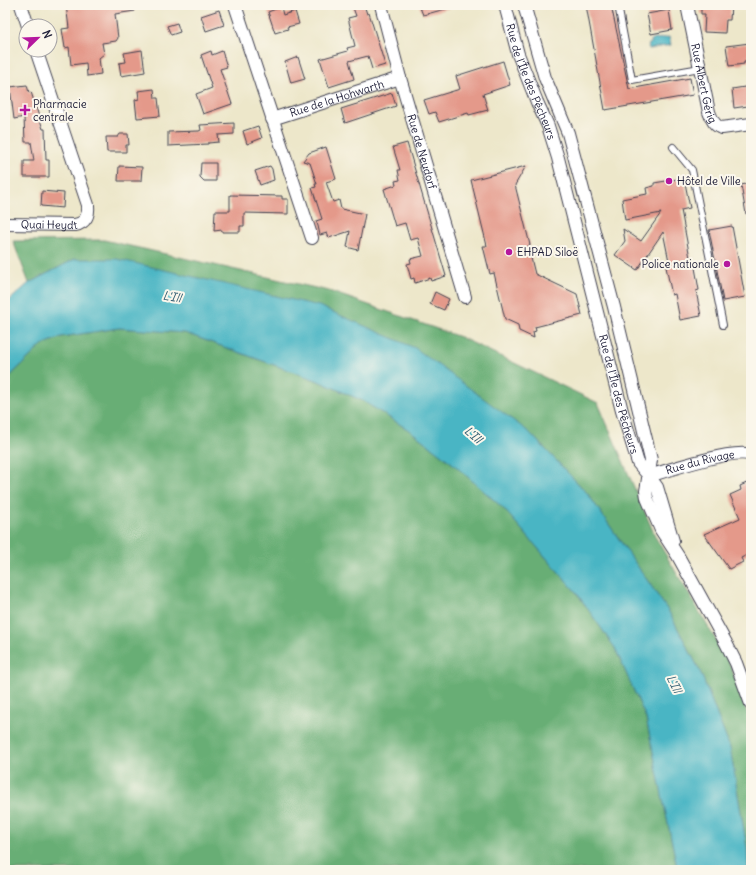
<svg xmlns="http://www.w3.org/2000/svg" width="756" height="875" font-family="Delius,sans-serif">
<rect width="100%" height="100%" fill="#fbf7ec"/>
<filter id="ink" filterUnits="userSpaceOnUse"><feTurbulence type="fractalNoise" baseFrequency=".025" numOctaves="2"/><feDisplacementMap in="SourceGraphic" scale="8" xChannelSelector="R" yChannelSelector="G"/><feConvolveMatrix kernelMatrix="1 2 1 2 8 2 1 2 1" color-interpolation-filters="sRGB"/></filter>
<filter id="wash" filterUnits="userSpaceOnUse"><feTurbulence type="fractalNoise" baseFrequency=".012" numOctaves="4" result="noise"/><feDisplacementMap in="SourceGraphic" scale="16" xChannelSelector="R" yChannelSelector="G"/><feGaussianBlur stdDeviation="0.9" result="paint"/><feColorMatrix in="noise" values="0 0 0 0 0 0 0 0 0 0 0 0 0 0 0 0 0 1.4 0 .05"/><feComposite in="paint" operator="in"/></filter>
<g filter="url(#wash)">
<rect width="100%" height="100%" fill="#ede7ca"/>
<!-- forest -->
<g fill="#68ae74" stroke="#456858">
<path d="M104,240L329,291L460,337L598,403L656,538L730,664L751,724V870H748L747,848L730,748L700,671L669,612L588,494L529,432L75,259L29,283L13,241Z"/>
<path d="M119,328L185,333L316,380L363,401L412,432L452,463L503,508L576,592L615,648L646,718L676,862V870H5V381L42,345L61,337Z"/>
</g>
<!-- water -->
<g fill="#49b5c4" stroke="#366c80">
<path d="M669,37L671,45L649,49L648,45L651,43L650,40Z"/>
<path d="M75,259H117L319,306L415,348L529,432L588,494L669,612L700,671L730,748L747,848L748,870H676V862L646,718L615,648L576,592L503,508L452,463L412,432L363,401L316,380L185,333L119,328L61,337L42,345L5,381V304L29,283Z"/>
</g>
<g id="blocks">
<!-- building -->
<g fill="#e4998a">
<path d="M66,5H135V11L115,14L118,38L116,41L102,43L104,54L99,58L101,74L87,76L86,63L71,65L69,47L65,48L62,29L69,28Z"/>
<path d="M352,5H364L367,14L369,13L385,65L372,69L368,56L349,61L354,79L329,87L320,59L348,51L347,48L355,46L348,18L356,16Z"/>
<path d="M419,5H449V8L423,15Z"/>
<path d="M586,5H611L629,89L690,78L693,95L605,110Z"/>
<path d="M701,5H731L730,20H726L725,33L704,32L705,14H701Z"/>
<path d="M281,7L283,15L295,11L299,24L287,27L288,29L275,33L268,12Z"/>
<path d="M219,10L224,25L206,31L201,16Z"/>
<path d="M669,10L672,30L651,34L647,14Z"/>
<path d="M177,23L180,32L171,35L167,26Z"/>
<path d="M750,43L751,61L744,62V64L729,66L726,46Z"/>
<path d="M142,50L145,72L121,76L119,63L126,62L124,53Z"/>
<path d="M211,51L212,55L222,51L227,67L220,69L232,104L203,114L196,94L212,88L201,55Z"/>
<path d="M298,57L305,79L291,83L285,62Z"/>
<path d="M503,61L510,85L483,94L488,110L469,115L468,113L439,122L435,112L429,114L424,100L460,89L456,76Z"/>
<path d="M27,85L29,93L31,92L43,129H45L46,160H49V177H24V161H34L31,142H25L24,117L14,119L10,87Z"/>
<path d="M751,86V103H748V106L734,108L732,89Z"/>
<path d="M154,89L155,98H158L160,116L137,118L135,100L139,99L138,91Z"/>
<path d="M392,93L396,106L345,123L341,109Z"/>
<path d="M234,123V134L218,135L219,142L208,143V144L168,146V132L199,131L201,130L200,125Z"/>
<path d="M258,126L262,138L247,144L243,131Z"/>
<path d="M120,134H128L129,145H126V152H107L106,137H118Z"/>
<path d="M407,143L446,276L431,281L430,278L415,283L414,278L411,279L407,264L411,263L410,259L423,256L418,238L410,240L405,223L395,226L384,189L396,185L395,181L400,180L398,170H400L393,147Z"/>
<path d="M326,147L336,179L326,182L333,202L339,200L341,209L365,214L358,250L347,247L350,231L329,238L327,233L320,235L318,226L316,221L322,219L312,188L316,187L315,184H317L310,163L303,161L309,153Z"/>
<path d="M201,163H216V181H204L200,177Z"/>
<path d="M119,166L142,167L141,181H118Z"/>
<path d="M270,166L272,169L274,180L260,185L255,171Z"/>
<path d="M526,166L515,185L530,245L528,246L535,274L577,294L582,315L535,327L536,331L533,332L534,338L519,331L518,325L505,319L494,273L490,274L483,246H487L471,180Z"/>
<path d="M684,178L690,208L681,210L691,263L694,262L699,290L696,291L701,316L680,320L675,294L672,295L666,267L670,266L663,232L637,270L615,255L625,241L623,229L641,241L661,213L625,220L622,199L647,194L646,188L654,186V183Z"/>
<path d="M751,183V214H746L741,185Z"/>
<path d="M42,191L64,193L63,208L41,206Z"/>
<path d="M230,195L282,196V199H288V214L244,213V226H240V232H222V230L214,231L215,211H230Z"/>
<path d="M732,226L745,297L723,301L709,230Z"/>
<path d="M435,292L449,299L444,310L430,304Z"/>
<path d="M751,481V553L741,558L743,562L729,569L704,534L740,518L730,495L741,490L740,486Z"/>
</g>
</g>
</g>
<g filter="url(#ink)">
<use href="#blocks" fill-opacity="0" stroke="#404050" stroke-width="1"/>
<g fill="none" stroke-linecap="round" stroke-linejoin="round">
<defs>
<g id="service">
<path d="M618,5L632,80L700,68"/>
<path d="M673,147L692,170L723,325"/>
</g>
<g id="minor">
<path d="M21,5L28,26"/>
<path d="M235,5L312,238"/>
<path id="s1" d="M381,5L400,78L465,297"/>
<path id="s2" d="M505,5L518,54L537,102L548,126L558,158L622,411L638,463L649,476L657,487L673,541"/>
<path d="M524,5L545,78L568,133L614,307L651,460L646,491L647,498L661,530L678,556L726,643L736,663L751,704"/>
<path id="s3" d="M687,5L709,112C712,119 714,126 722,128L751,124"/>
<path id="s4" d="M272,119L400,78"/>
<path id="s5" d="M5,224L75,225C86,223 89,215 88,205L36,50"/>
<path id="s6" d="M649,476C668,470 736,448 751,455"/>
</g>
</defs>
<!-- service casing -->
<use href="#service" stroke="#404050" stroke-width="8"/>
<!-- minor casing -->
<use href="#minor" stroke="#404050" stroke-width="14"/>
<!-- service -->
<use href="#service" stroke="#fff" stroke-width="6"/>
<!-- minor -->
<use href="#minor" stroke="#fff" stroke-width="12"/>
</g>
</g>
<!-- markers -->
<g fill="#b5179e" stroke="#fbf7ec" stroke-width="1.5">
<path d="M23 104h4v4h4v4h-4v4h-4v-4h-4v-4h4z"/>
<circle cx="669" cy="181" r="4"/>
<circle cx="509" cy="252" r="4"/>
<circle cx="727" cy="264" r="4"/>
</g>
<g text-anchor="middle" stroke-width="4" stroke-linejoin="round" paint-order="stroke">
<!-- street labels -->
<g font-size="11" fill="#22223b" stroke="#fbf7ec">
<text dy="4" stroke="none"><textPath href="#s2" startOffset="81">Rue de l'Île des Pêcheurs</textPath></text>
<text dy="4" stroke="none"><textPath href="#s3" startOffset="80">Rue Albert Gérig</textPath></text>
<text dy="4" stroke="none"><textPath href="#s4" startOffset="68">Rue de la Hohwarth</textPath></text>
<text dy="4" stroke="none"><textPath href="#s1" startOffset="152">Rue de Neudorf</textPath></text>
<text dy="4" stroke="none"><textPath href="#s5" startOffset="44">Quai Heydt</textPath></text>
<text dy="4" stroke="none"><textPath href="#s2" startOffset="406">Rue de l'Île des Pêcheurs</textPath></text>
<text dy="4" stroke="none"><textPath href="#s6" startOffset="53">Rue du Rivage</textPath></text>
</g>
<!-- poi labels -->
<g font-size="11" fill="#22223b" stroke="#fbf7ec" text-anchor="start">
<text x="33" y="108">Pharmacie<tspan x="33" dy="13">centrale</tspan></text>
<text x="677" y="185">Hôtel de Ville</text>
<text x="517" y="256">EHPAD Siloë</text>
<text x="719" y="268" text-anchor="end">Police nationale</text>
</g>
<!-- water labels -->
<g font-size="12" font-style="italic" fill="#325d72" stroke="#fbf7ec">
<text transform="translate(172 297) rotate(9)" y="4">L'Ill</text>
<text transform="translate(473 435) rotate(41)" y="4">L'Ill</text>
<text transform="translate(674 684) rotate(64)" y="4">L'Ill</text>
</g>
</g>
<!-- margin -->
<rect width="756" height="875" fill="none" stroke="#fbf7ec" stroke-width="20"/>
<!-- north arrow -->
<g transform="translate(38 38) rotate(67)"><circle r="19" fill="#fbf7ec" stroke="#a4a2a5"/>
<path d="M0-3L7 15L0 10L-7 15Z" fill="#b5179e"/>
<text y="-6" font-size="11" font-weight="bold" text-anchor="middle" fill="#22223b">N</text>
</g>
</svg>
